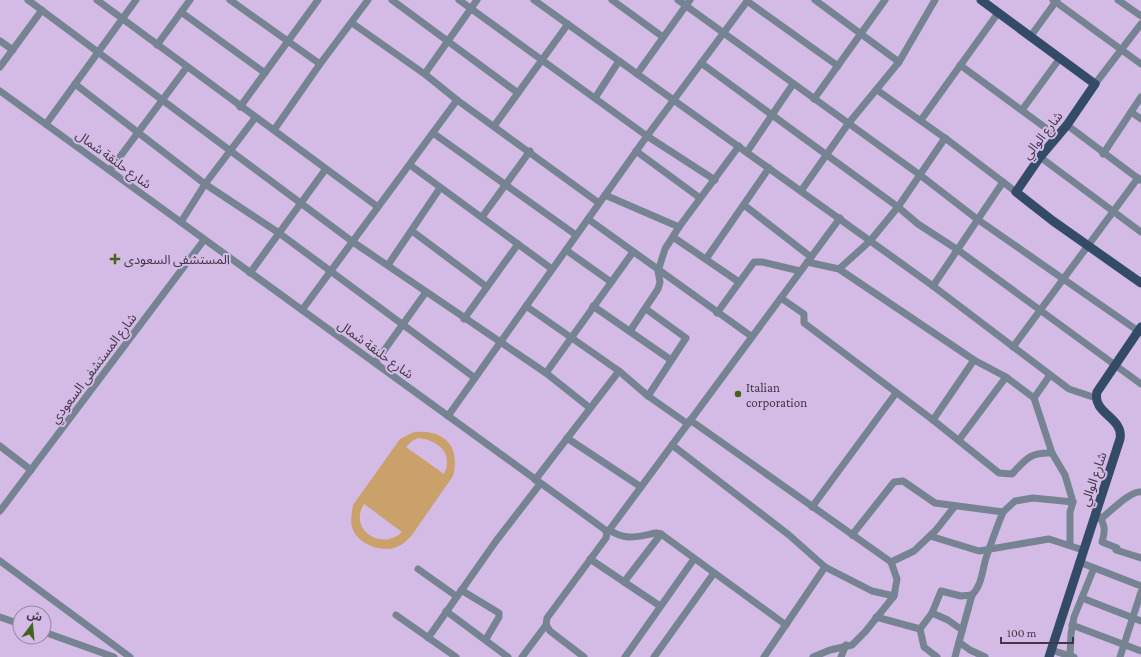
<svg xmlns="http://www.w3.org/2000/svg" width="1141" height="657" font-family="'Crimson Pro','Noto Sans Arabic',serif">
<rect width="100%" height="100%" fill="#d4bbe5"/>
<!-- green -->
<path fill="#caa06b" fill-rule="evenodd" d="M414,432C444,429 461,446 453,476L412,535C407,541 401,546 394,548C379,552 356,543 352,527C350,520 352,512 353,505L400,439ZM418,438C438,440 454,453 444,474L406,447L412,441ZM364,504L402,532C381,552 348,529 364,504Z"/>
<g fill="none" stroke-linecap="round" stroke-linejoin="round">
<!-- minor -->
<g stroke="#758392" stroke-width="7">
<path d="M28,0L353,242L546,373L590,408"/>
<path d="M97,0L378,207"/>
<path d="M230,0L320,64"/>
<path d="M392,0L518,93"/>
<path d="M459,0L647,136L715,180"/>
<path d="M534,0L933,286L1069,389L1096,398"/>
<path d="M612,0L663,37"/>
<path d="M678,0L920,175L977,219L1141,333"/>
<path d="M815,0L899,62"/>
<path d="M1053,0L1141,64"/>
<path d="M1118,0L1141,16"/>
<path d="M747,1L838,66"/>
<path d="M181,12L265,73"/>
<path d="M352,23L426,75"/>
<path d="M1030,37L1057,0"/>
<path d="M0,41L13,50"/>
<path d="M157,45L190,0"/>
<path d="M701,63L898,207L918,224L958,250L1141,384"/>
<path d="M960,65L1058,137"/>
<path d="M0,67L42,10"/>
<path d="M637,74L690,0"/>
<path d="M75,84L205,184L279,233L475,378"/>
<path d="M1095,84L1141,24"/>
<path d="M877,90L945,138L1016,192"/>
<path d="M0,91L604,529L607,533L606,538L547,618L546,625L550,631L584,657"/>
<path d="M595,98L619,61"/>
<path d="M814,99L885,0"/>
<path d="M457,100L599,203"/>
<path d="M240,107L318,0"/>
<path d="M1022,110L1060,58"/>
<path d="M1131,112L1141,119"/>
<path d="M921,120L998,13"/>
<path d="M46,124L136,0"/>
<path d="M1067,125L1140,180"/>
<path d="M494,126L568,24"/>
<path d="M274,130L320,64L368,0"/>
<path d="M433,133L576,235"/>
<path d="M636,151L700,198"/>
<path d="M747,152L793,84"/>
<path d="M1103,154L1141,97"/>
<path d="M1040,157L1141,232"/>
<path d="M410,165L552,269"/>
<path d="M110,170L187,67"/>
<path d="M801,191L848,124L899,62L935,0"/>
<path d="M605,195L679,227"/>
<path d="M744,205L811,257"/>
<path d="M482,217L530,151"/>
<path d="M588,219L751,336"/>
<path d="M181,222L205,184L255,118"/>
<path d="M412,231L487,287"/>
<path d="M673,237L739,282"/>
<path d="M566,250L611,282"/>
<path d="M706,259L769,168"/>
<path d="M807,262L839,269L974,360L1006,377L1034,398L1052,453"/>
<path d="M388,265L440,188"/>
<path d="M839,269L870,241L898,207L945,138"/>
<path d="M250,273L325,170"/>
<path d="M933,286L1003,182"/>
<path d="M781,298L804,314V323L933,420L999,473L1012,474C1026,459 1030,452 1052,453L1065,475L1073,502L1070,512V545"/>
<path d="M526,306L619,371L648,396L688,424"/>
<path d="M593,306L671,360"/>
<path d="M646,309L686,338L648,396"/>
<path d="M302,310L457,100L426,75V72L477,0"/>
<path d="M717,313L754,262H762L800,271"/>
<path d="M464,319L518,244"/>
<path d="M630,331L658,289L660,282L658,271L665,249L679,227L739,146"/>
<path d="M1013,347L1138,178"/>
<path d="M375,363L426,292"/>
<path d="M546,373L633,252"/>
<path d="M1034,398L1050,375"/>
<path d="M448,416L647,136L748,0"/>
<path d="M690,420L891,562L897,579L894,596L865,632L852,645L830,650L813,657"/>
<path d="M933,420L974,360"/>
<path d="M567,438L641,487"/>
<path d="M959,440L1006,377"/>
<path d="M672,445L789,535L825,567L872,591L894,596"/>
<path d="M0,446L31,470"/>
<path d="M535,480L619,371"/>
<path d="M812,507L896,393"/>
<path d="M0,511L204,240"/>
<path d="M1095,513C1105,521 1106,530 1102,542L1117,548L1116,550L1141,558"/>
<path d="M1102,518C1110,512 1131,490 1141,492"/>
<path d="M609,530C627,541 636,537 656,533L661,534L786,625"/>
<path d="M607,533L840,218"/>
<path d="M852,535L894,482L903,481L935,503L1003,512L1015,501L1033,498L1073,502"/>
<path d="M930,536L979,551L1049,539L1083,550"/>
<path d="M590,559L660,606"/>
<path d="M0,561L130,657"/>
<path d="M891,562L914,551L936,530L955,506"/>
<path d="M1079,562L1141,586"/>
<path d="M418,569L456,596"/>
<path d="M624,582L661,534"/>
<path d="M461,590L499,613V617L486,639"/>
<path d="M1082,598L1141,621"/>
<path d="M446,611L508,657"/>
<path d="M932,613L948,620L962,630"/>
<path d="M396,615L456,657"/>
<path d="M0,617L20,624"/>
<path d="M876,617L920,629"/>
<path d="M1072,625L1141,651"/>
<path d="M44,632L114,657"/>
<path d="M428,638L496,541L540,484"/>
<path d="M1051,650L1074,657"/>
<path d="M1070,656L1071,634L1074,617L1094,568"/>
<path d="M522,657L546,625"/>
<path d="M625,657L694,559"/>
<path d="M654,657L714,573"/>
<path d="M764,657L825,567"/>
<path d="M841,657L846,645"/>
<path d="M937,657L924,647L920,629L932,613L941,591L961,596L972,595"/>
<path d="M955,657L959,642"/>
<path d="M985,657L970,650L959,642L972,595C982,585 982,571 986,558C991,543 997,527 1003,512"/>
<path d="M1120,657L1141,592"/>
</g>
<!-- major -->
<g stroke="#334b66" stroke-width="9">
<path d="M981,0L1095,84L1067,125L1040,157L1016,192L1053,221L1141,283"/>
<path d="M1049,657L1120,439C1124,417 1092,414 1097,392L1141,327"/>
</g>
</g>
<!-- markers -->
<g fill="#42641c" stroke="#d4bbe5" stroke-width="1.5">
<path d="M113 253h4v4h4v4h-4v4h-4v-4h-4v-4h4z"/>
<circle cx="738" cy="394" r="4"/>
</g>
<g text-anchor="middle" stroke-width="4" stroke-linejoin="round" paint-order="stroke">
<!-- street labels -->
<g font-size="13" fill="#413748" stroke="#d4bbe5">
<text transform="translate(1042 135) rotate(-52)" y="5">شارع الوالي</text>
<text transform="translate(114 159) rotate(36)" y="5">شارع حلنقة شمال</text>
<text transform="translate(376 349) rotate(36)" y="5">شارع حلنقة شمال</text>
<text transform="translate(93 368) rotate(-53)" y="5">شارع المستشفى السعودي</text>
<text transform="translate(1093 479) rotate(-71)" y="5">شارع الوالي</text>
</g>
<!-- poi labels -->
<g font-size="13" fill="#413748" stroke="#d4bbe5" text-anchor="start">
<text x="124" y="264">المستشفى السعودى</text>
<text x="746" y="392">Italian<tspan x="746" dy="15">corporation</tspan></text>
</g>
</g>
<!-- north arrow -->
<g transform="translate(32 625) rotate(16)"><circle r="19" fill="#d4bbe5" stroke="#9986a6"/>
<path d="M0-3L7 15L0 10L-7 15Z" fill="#42641c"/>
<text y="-6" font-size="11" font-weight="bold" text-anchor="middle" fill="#413748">ش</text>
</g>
<!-- scale -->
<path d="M1001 637v6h72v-6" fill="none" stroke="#413748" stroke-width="2"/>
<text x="1007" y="637" font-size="12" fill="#413748" stroke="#d4bbe5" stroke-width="3" paint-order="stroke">100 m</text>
</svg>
